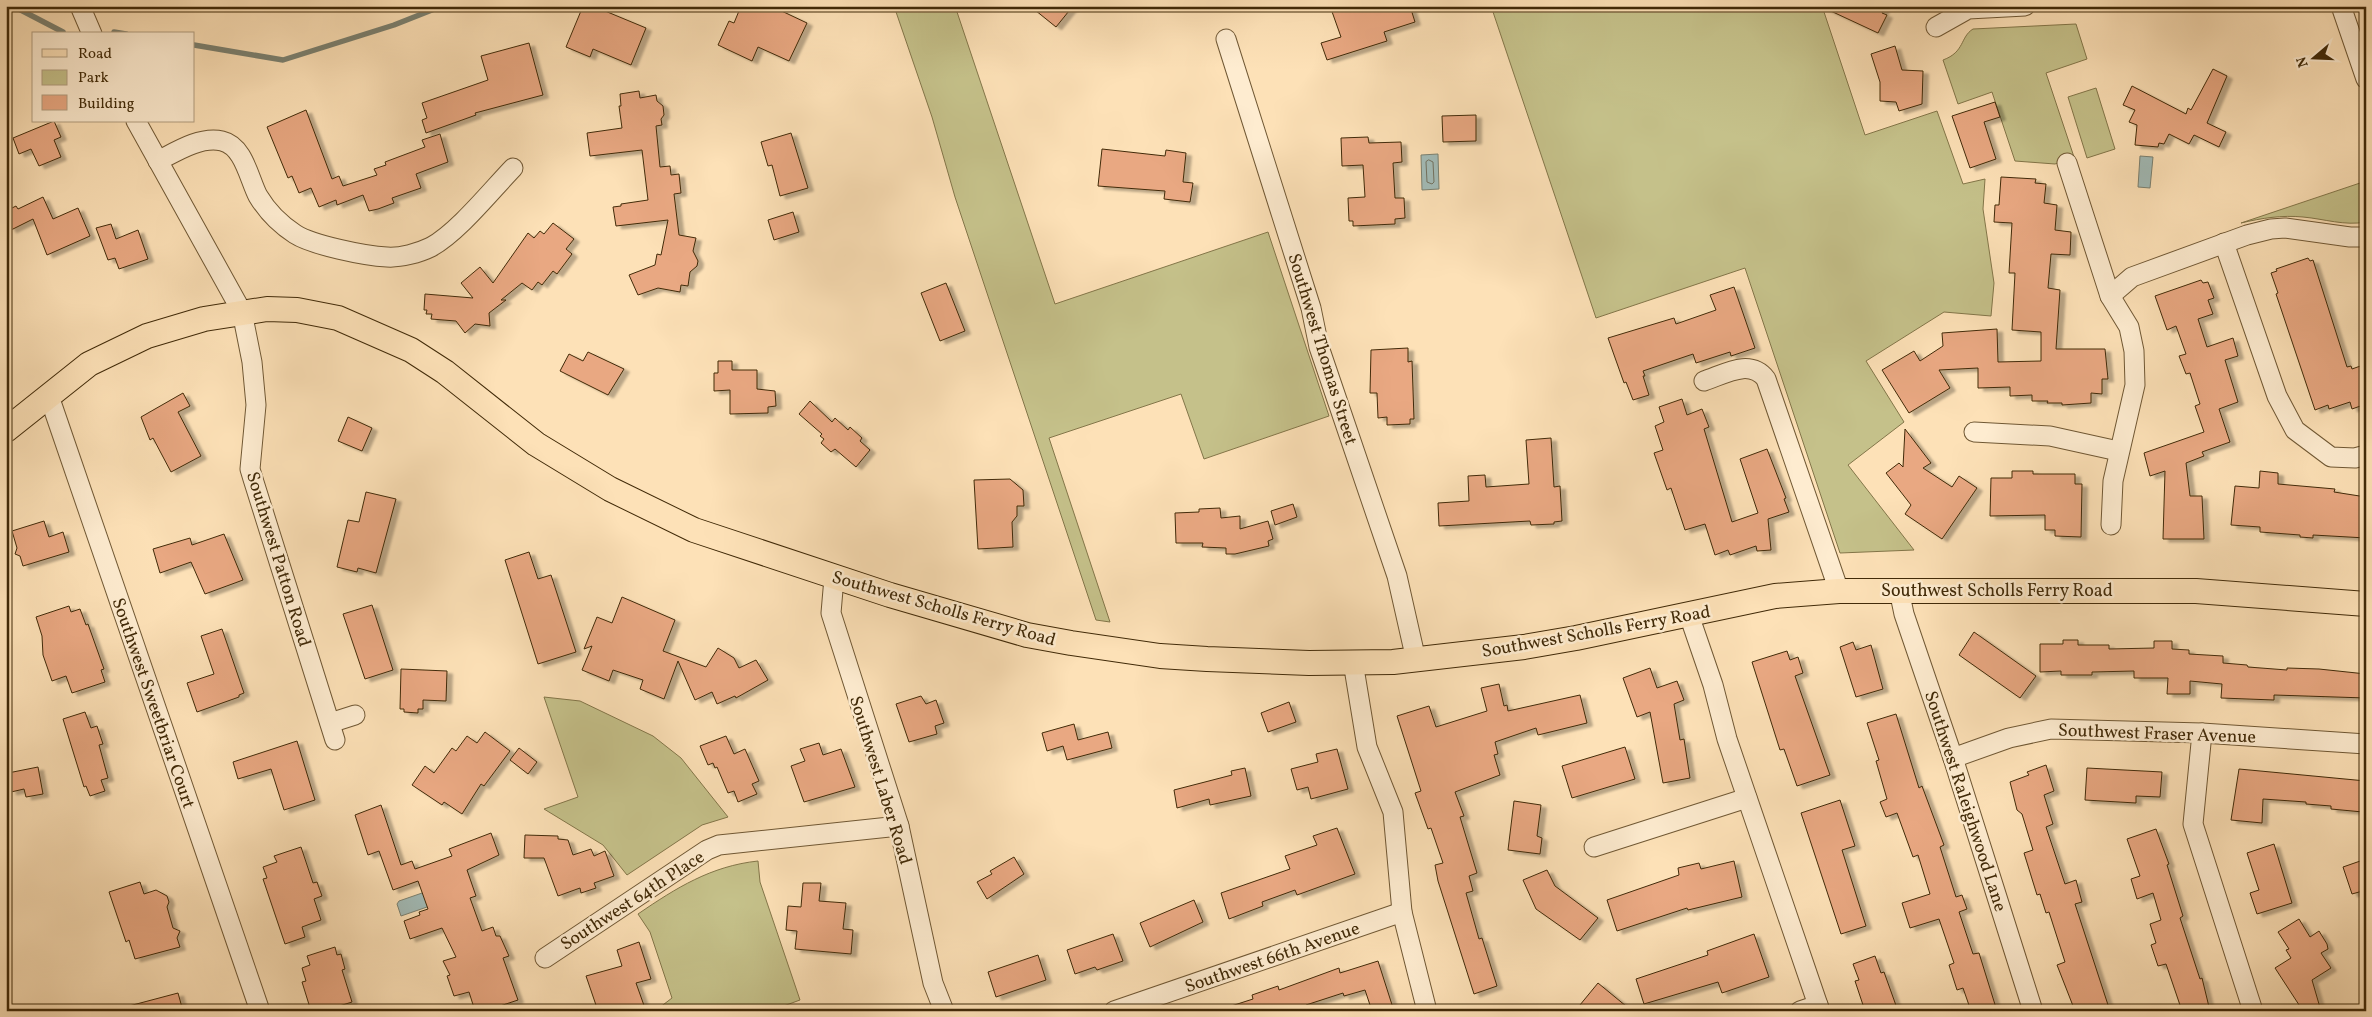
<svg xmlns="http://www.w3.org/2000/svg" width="2372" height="1017" font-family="Vollkorn,serif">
<defs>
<filter id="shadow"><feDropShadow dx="5.5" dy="3" stdDeviation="1" flood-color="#0004"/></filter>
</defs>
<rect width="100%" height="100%" fill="#fde1b7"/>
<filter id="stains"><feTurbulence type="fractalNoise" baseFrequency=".004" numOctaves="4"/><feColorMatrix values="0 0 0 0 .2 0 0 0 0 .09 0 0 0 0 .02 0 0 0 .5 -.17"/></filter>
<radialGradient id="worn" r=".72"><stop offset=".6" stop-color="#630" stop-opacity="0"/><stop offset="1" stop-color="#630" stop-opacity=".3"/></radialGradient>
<!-- green -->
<g fill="#c5c18a" stroke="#837649">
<path d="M894,6H955L1055,304L1268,232L1329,416L1204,459L1181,394L1049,438L1110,622L1096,620L955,197L932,117Z"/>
<path d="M1491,6H1822L1865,135L1937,111L1963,184L1985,179L1983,209L1994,283L1991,316L1944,312L1866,361L1904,422L1848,465L1914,550L1840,553L1745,268L1596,318Z"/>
<path d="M2076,24L2087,59L2046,73L2074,157L2055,164L2015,161L1992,92L1958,104L1943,60C1965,52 1960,37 1973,29Z"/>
<path d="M2096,88L2115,149L2087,158L2068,97Z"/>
<path d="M2366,181V222C2344,226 2325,219 2303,217C2282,215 2262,218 2241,223Z"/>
<path d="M544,697L580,701L653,736L681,758L728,817L702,825L627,875L603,845L544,809L578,797Z"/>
<path d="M758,861L760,882L800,1000L770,1011H655L672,998L650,932L638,914C676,888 711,866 758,861Z"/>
</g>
<!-- water -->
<g fill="#a2bbb7" stroke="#7b8171">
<path d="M1438,154L1439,189L1422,190L1421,155Z"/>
<path d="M2140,156L2153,157L2150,188L2138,187Z"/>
<path d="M425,892L430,906L401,916L397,904L399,901Z"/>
</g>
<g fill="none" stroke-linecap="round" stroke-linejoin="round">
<!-- shore -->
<path stroke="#727260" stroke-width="1" d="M1429,160L1433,162L1434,182L1432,184L1427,182L1426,162Z"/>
<!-- stream -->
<g stroke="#7b8171" stroke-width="5.5">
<path d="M13,6L63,32"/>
<path d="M114,32L126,34"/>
<path d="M194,45L283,60L394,25L442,6"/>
</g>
</g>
<!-- building -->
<g fill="#e9a882" stroke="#412a08" filter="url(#shadow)">
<path d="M583,6H593L646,28L631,65L593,49L590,57L566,47Z"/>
<path d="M741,6H771L807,23L789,61L758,47L752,61L718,45L729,21L734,23Z"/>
<path d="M1030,6H1073L1056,27Z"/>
<path d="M1330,6H1410L1415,22L1384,32L1387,41L1327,60L1321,43L1341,37Z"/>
<path d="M1820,6H1885L1882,13L1887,15L1878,33Z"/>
<path d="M529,43L543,95L475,113L476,115L426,133L422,120L427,118L422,103L488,80L481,56Z"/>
<path d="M1895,46L1902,70L1923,71L1922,104L1899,111L1896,102L1880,101V82L1871,54Z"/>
<path d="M2213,69L2227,76L2207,123L2226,132L2219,147L2194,135L2189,144L2169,134L2164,144L2159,143L2158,147L2135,145L2137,125L2129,122L2135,110L2123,105L2132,86L2186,114L2188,108L2191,110Z"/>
<path d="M639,91L640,98L656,95L657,101L663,106L664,115L661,119L662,125L656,126L660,167L670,166L671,175L679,174L681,193L674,194L679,235L696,238L693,251L698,261L697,266L690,272L688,286L681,285L680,292L658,288L638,295L629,275L655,265L657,254L661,255L668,220L616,226L613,207L621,206V204L648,200L642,150L590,156L587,133L622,128L619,106H621L620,94Z"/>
<path d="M1995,102L2000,117L1984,122L1996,159L1970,168L1952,116Z"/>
<path d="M306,110L332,179L339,176L343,186L377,175L374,169L386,165L385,162L425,147L422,140L440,134L448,162L416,174L421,188L392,198L394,203L378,209L369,211L363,195L337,205L336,200L319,207L311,188L299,193L292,176L288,178L267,127Z"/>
<path d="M1476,115V141L1443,142L1442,116Z"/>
<path d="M54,121L61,137L54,140L61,157L39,166L31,149L19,154L13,138Z"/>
<path d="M791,133L808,188L780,196L772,165L768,166L761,142Z"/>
<path d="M1368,137L1369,143L1401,142L1402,162L1393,163L1395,198H1404L1405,218L1395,219V224L1353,226V221H1349L1348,198L1365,197L1363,165L1342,166L1341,138Z"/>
<path d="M1102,149L1165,156L1166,150L1186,153L1183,182L1193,183L1190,202L1164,199L1165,191L1098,186Z"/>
<path d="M2001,177L2036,179L2035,183L2046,184L2044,203L2057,205L2055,230L2071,232L2070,255L2051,254L2048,288L2060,290L2056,349H2105L2108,379H2102V394L2091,393V403L2062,405V403H2047L2048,401H2032V395L2010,396V387L1978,388V368L1939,370L1950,388L1909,413L1882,370L1914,351L1920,361L1943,346L1942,333L1997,329L1998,362L2041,361V332L2012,330L2015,273H2009L2012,223L1994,222L1995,205H1999Z"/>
<path d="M43,197L53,219L78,208L90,236L47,255L33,219L11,230L6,221V211L16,206L18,209Z"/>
<path d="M793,212L799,232L774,240L768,220Z"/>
<path d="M553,223L574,239L566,249L572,254L557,274L553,271L542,285L538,282L532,290L522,283L501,300H506L489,313L490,326L475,324L465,333L456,321L431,319L432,314H426L427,310H424L425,294L473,298L461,283L480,267L493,283L528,233L534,238L540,231L544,234Z"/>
<path d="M111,224L116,239L138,230L148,259L119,269L115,258L108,260L96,228Z"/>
<path d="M2308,258L2310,261L2313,260L2347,367L2351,366L2352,369L2366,364V404L2352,409L2350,402L2329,409L2328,405L2315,410L2276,294L2278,293L2271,273L2277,271L2276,269Z"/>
<path d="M2201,280L2203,283L2208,282L2214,298L2208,300L2213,314L2198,319L2207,347L2233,338L2238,356L2225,360L2238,402L2219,409L2230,442L2202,452L2204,456L2186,463L2190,496H2202L2204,539H2163L2165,471L2150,476L2144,453L2204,432L2195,406L2200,404L2190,373L2186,374L2179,356L2186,354L2176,326L2167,330L2155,296Z"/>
<path d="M946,283L965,331L940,341L921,293Z"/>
<path d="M1734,287L1755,348L1731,356L1730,352L1696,363L1693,354L1643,371L1645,376H1643L1649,395L1633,400L1626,382L1624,383L1608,338L1674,318L1676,324L1716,310L1710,295Z"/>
<path d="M1408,348V362L1412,361L1414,419H1410V424L1387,425V417L1378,418L1377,393H1370L1371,350Z"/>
<path d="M588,352L624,369L608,395L560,371L569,354L583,361Z"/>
<path d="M718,361H732V370H757V389L775,391L776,406L768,407V413L730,414V390L714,391V373H718Z"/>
<path d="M183,393L190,406L178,412L201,456L171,472L153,438L150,440L141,417Z"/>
<path d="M1682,399L1687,415L1702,409L1709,427L1704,429L1732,522L1758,513L1740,459L1767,449L1786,498L1784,499L1789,512L1768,519L1771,550L1757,551L1756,546L1730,555L1728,550L1715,555L1705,524L1685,530L1671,488L1667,490L1654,453L1663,450L1655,426L1664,422L1659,407Z"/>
<path d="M810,401L832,422L835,418L848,430L850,427L862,438L860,441L870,450L856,467L835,449L831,452L821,443L824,439L820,436L822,434L799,414Z"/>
<path d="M348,417L372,428L362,451L338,441Z"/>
<path d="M1905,429L1931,463L1923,468L1952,487L1959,476L1977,488L1942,539L1905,514L1911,505L1886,473L1899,463L1903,467Z"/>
<path d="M1551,438L1554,487L1560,486L1562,521L1554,522V524L1531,525L1530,521L1439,526L1438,503L1469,501L1468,476L1485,475L1486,487L1529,484L1526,440Z"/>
<path d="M2012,471H2033V474H2075V484H2082L2081,537L2055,536V530H2045V515L1990,516L1991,478H2012Z"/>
<path d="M2260,471L2278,473V484L2335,489L2334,492L2366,497V538L2313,535V538L2300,537V535L2260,532V527L2231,525L2235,486L2259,488Z"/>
<path d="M1010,479L1023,490L1024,506H1017V516L1012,522L1013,547L978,549L974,480Z"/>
<path d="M366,492L396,499L376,573L358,568L357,572L337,567L348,520L359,522Z"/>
<path d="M1293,504L1297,517L1275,525L1271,511Z"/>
<path d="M1220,508L1221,518L1240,516V529L1268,521L1273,539L1268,541L1269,546L1235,554H1226V548L1202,547L1203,543H1176L1175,513L1199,512V509Z"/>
<path d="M44,521L49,537L63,532L69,552L23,566L20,556L15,554L17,548L12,531Z"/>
<path d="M224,534L243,580L205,594L191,562L160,573L153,549L190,538L192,545Z"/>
<path d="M529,552L538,579L551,575L576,652L538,664L505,560Z"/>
<path d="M622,597L675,620L663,651L706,667L718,648L734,658L739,668L756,660L768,680L736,698L735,696L717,704L712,692L695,700L678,661L664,699L640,689L643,680L613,670L609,681L582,670L592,646L584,649L597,617L612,623Z"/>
<path d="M372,605L393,670L365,679L343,614Z"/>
<path d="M69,606L71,612L80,609L86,625L88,624L104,669L101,670L105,682L72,693L66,676L52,681L43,655L42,636L36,617Z"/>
<path d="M222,629L244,693L239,695V697L197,712L187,683L214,674L201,636Z"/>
<path d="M1974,632L2036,676L2020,698L1959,655Z"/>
<path d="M2063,640H2078V645H2109V649L2154,648V641H2172V649L2189,650V654L2223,656V663L2247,665L2248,667L2287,670V668L2319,669L2366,674V698L2274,695V700L2221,698L2222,684L2190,681V694H2167L2168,678H2134V671L2092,672V675H2061V671L2040,672V644H2063Z"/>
<path d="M1853,642L1856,650L1871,645L1883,689L1856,697L1840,647Z"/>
<path d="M1787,651L1790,660L1798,657L1803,673L1795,676L1830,775L1797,786L1784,749L1780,750L1752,662Z"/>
<path d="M1650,668L1657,688L1677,681L1684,700L1674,704L1680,740L1684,739L1690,778L1663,783L1650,712L1637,717L1623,678Z"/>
<path d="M401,669L447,671L446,701L423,700V709H418V713L404,712V709H400Z"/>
<path d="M1499,684L1504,706L1507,705L1508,711L1580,695L1587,723L1538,735L1536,728L1495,742L1498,754L1494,755L1500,775L1455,792L1464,816L1460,817L1477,873L1469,876L1473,891L1466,893L1479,939L1482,938L1497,986L1474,994L1438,881L1435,865L1443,863L1431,828L1428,829L1415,793L1421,791L1397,716L1429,706L1436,727L1487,711L1481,688Z"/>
<path d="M921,696L926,704L936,700L944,723L935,726L937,734L909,742L896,704Z"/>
<path d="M1289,702L1296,722L1268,732L1261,713Z"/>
<path d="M85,712L91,728L97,726L103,744L99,745L108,778L101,780L105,791L90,796L86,786L84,787L63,719Z"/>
<path d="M1896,714L1919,788L1922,786L1944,845L1940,847L1956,897L1962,895L1967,909L1959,912L1973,954L1979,953L1997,1011H1971L1963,988L1957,990L1949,965L1954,963L1939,919L1910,928L1902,903L1930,894L1918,855L1913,857L1897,813L1886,817L1880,802L1887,799L1876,761L1879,760L1867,723Z"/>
<path d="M1074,724L1078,740L1108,732L1112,748L1067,760L1063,746L1047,751L1042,733Z"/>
<path d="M485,732L510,751L484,786L481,784L462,814L444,802L442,805L412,785L425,766L434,773L452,748L456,751L467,736L477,743Z"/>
<path d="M726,736L734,754L745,749L759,781L752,784L757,794L738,802L734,791L728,793L717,767L715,768L713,763L708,765L700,746Z"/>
<path d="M297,741L315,800L284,810L271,769L238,779L233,762Z"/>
<path d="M819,743L823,755L841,749L855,787L804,802L791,766L805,761L800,749Z"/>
<path d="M1625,747L1635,779L1572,798L1562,766Z"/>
<path d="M519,748L537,762L528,774L510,760Z"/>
<path d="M1337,749L1348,789L1311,799L1308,787L1297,790L1291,769L1318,762L1316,754Z"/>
<path d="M2046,765L2054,791L2044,795L2053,824L2046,827L2065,884L2076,880L2082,902L2075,904L2110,1011H2075L2057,965L2065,962L2049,912L2046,913L2040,894L2037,895L2024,853L2033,850L2022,814L2017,810L2010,782L2029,775L2027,772Z"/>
<path d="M38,767L43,794L26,797L24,789L11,792L8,773Z"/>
<path d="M1245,768L1251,796L1210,805L1209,799L1177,808L1174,790L1232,775L1231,771Z"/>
<path d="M2087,768L2162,772L2160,797L2136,796V803L2085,800Z"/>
<path d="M2239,769L2366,781V803H2364L2363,812L2331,809V806L2306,804V802L2263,799L2262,823L2231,820Z"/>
<path d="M1840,800L1855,846L1842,850L1866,926L1841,934L1801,813Z"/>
<path d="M1514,801L1541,805L1537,836L1542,838L1540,854L1508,850Z"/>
<path d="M381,805L401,865L412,861L415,869L452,856L449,849L491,833L499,855L467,870L476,896L470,898L482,931L493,927L496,936H500L509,956L503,958L518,1000L485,1011H475L469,992L454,996L447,976L450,975L443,961L456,957L442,928L410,939L404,921L420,915L419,912L428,909L418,881L393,890L379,851L368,855L355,815Z"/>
<path d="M1337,828L1355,874L1297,895L1295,890L1262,902L1263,906L1229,919L1221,893L1290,869L1285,856L1317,845L1313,836Z"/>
<path d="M2156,829L2169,864L2167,865L2183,916L2180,918L2200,979L2202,978L2210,1011H2182L2166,964L2158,966L2151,945L2156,943L2150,924L2161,920L2153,893L2137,899L2131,879L2140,876L2127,839Z"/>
<path d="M525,835L558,836V839L568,840L573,855L591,849L594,856L605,851L614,876L594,883L596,888L581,893L580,888L558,896L544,858H524Z"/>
<path d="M2274,844L2292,903L2257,914L2250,893L2259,890L2247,853Z"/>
<path d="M301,847L313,883L317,882L322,896L314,899L321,920L302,927L305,937L285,944L263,879L267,878L263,867L277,862L274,856Z"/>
<path d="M1014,857L1024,874L987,899L977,882L992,874L990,871Z"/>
<path d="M2366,859V890L2352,894L2343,867Z"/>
<path d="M1734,861L1742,897L1688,910L1687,908L1617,931L1607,900L1679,875L1678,868L1699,863L1701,869Z"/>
<path d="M1547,870L1555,886L1598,918L1580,940L1536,909L1523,880Z"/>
<path d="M140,882L144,894L156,890L167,896L169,902L167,907L173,928L180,931L177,938L180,947L135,959L129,940L126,942L109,892Z"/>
<path d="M803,883H821L819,901L846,903L843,929L853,930L851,954L795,949L797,931L786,930L788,906L801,907Z"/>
<path d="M1194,900L1203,922L1150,947L1140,923Z"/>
<path d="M2299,919L2310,937L2319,931L2327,944L2328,949L2321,953L2331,968L2312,980L2321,1011H2303L2275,968L2291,958L2286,950L2289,949L2278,932Z"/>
<path d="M1113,934L1123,961L1097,970L1095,967L1075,974L1067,950Z"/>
<path d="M1754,934L1769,977L1722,993L1718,982L1644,1004L1636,979L1708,955L1707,951Z"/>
<path d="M639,942L651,979L636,983L646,1011H598L586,976L622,966L617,950Z"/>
<path d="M335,947L337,955L341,954L345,969L342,970L352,1002L333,1008L334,1011H311L302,982L306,981L302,968L310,965L307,956Z"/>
<path d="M1038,955L1046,980L996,997L988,972Z"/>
<path d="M1875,956L1881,973L1884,972L1898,1011H1869L1868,1007L1864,1008L1855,981L1859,980L1853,964Z"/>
<path d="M1378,961L1394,1011H1372L1365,990L1344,996L1343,993L1306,1005L1307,1008L1299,1011H1226L1225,1008L1253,999L1252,995L1278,986L1279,990L1339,968L1340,973Z"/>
<path d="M1598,983L1632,1011H1575Z"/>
<path d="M178,993L183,1011H129V1006Z"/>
</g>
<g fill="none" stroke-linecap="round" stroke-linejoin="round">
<defs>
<g id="minor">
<path d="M80,6L92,34"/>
<path d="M2341,6L2366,79"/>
<path d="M1936,27L1968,9L2025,6"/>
<path d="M1226,39L1311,308L1319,347L1397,576L1416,660"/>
<path d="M136,121L242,312L252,362L256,405L250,469L253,479L335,740"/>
<path d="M158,161C177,151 201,136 222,141C244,146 249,179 258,196C267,211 281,225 295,234C312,245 365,256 387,257C400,258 419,253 431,247C458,232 490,192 513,168"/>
<path d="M2067,163L2110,296L2129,327L2134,351L2135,385L2113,481L2111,525"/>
<path d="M2224,243L2277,396L2295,430L2331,457L2355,458L2366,455"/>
<path d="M2110,296L2132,277L2247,235L2271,229L2285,228L2350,237H2366"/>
<path d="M1704,381C1725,374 1750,358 1766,379L1839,591"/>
<path d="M49,396L260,1011"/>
<path d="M1974,432L2050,436L2118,451"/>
<path d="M834,578L831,613L899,826L933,983L944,1011"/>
<path d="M1899,590L1904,614L1953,758L2033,1011"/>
<path d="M1689,615L1713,685L1727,739L1820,1011"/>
<path d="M1353,662L1367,747L1393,812L1402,912L1427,1011"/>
<path d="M330,723L355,715"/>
<path d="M2202,733L2193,824L2253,1011"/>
<path d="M1953,758L2009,738L2051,729L2202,733L2366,744"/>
<path d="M1594,847L1747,798"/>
<path d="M545,958L707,850L719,845L899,826"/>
<path d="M1114,1011L1402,912"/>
<path d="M1800,1011L1818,1005"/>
</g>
<path id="major" d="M6,430L89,364L147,336L204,319L267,309L297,310L338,318L411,350L445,372L536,444L610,489L694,530L890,595L1027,635L1071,643L1160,656L1207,659L1309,663L1393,662L1524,647L1576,638L1775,596L1839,591H2196L2366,604"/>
</defs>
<!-- minor casing -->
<use href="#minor" stroke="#705834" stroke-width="21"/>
<!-- major casing -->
<use href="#major" stroke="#412a08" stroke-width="26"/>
<!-- minor -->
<use href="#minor" stroke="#feecd0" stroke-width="19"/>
<!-- major -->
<use href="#major" stroke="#fde1b7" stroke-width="24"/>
</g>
<g text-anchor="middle" stroke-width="5" stroke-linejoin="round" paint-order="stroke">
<!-- street labels -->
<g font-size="18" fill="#412a08" stroke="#feecd0">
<text transform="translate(1323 349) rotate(73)" y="6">Southwest Thomas Street</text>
<text transform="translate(279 559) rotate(73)" y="6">Southwest Patton Road</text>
<text x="1997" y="596">Southwest Scholls Ferry Road</text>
<text transform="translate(944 608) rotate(16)" y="6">Southwest Scholls Ferry Road</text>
<text transform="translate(1596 631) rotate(-10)" y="6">Southwest Scholls Ferry Road</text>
<text transform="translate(154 703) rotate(71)" y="6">Southwest Sweetbriar Court</text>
<text transform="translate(2157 733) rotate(2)" y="6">Southwest Fraser Avenue</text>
<text transform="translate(881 780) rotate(73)" y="6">Southwest Laber Road</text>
<text transform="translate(1966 801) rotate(72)" y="6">Southwest Raleighwood Lane</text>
<text transform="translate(632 900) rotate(-33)" y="6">Southwest 64th Place</text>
<text transform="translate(1272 957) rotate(-19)" y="6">Southwest 66th Avenue</text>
</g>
</g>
<!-- margin -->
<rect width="2372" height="1017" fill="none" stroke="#fde1b7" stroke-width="25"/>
<rect x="8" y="8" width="2357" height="1002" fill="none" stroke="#412a08" stroke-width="2.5"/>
<rect x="12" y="12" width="2347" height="992" fill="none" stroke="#412a08"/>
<!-- legend -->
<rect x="32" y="32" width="162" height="90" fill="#feecd0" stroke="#b29e80"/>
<rect x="42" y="49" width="25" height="8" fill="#fde1b7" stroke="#b29e80"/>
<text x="78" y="58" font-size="15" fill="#412a08">Road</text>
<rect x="42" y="70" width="25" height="15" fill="#c5c18a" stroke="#b29e80"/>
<text x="78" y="82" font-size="15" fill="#412a08">Park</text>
<rect x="42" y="95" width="25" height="15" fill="#e9a882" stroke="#b29e80"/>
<text x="78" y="108" font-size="15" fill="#412a08">Building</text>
<!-- north arrow -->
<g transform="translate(2314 58) rotate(251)" stroke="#feecd0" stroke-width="4" paint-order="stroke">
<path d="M0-4L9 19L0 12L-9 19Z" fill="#412a08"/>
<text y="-8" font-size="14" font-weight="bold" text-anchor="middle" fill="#412a08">N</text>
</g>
<rect width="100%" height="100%" filter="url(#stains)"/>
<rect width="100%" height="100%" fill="url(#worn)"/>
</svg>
